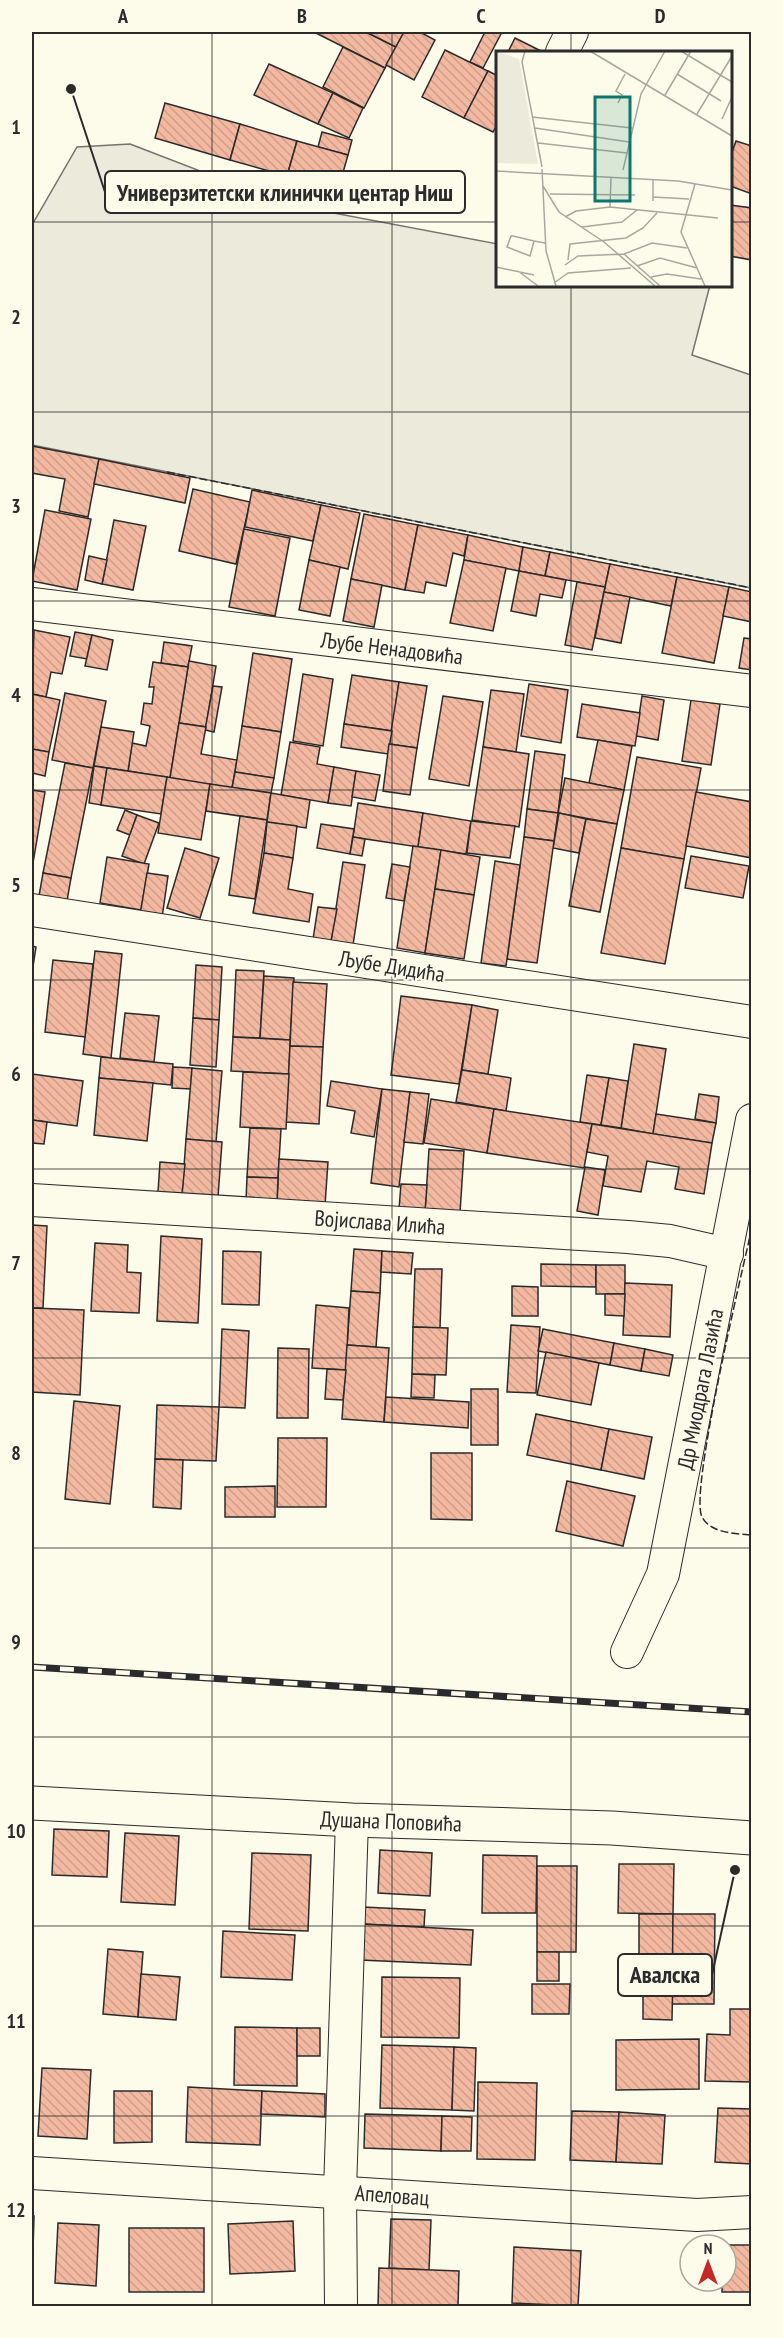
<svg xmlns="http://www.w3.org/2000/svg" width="783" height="2338" font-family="'PT Sans Narrow',sans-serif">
<defs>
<pattern id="building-back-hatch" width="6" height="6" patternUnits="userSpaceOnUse" patternTransform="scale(1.5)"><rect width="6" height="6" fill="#f2b8a0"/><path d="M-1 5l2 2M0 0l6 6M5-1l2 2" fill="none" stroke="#d09e8a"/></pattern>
</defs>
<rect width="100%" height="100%" fill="#fdfbea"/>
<!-- parking -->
<path fill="#eceadb" stroke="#74746e" stroke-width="1.5" d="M130,144L286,204L498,244V285H710L692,355L751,375V588L32,445V225L77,147Z"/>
<!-- building -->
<g fill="url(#building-back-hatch)" stroke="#2b2b2b" stroke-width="1.5">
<path d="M314,32H366L396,47L385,68Z"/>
<path d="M366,32H404L396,47Z"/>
<path d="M404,32H420L435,40L414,80L386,65Z"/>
<path d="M485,32H502L483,68L470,62Z"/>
<path d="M515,38L543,52H508Z"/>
<path d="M343,47L385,68L364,108L323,87Z"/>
<path d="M445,50L488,71L464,118L422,97Z"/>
<path d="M269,64L333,93L318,124L254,95Z"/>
<path d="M488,71L498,76V123L493,132L464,118Z"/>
<path d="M333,93L363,108L349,138L318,124Z"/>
<path d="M165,103L240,124L230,160L155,138Z"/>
<path d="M240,124L297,141L287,176L230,160Z"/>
<path d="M322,132L352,140L348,155L318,147Z"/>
<path d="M297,141L348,155L334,204L283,190Z"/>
<path d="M736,141L752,146V194L730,186V158Z"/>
<path d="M730,205L752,208V260L730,256Z"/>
<path d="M32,446L99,459L88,517L59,511L65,479L32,473Z"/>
<path d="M99,459L190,478L185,503L94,484Z"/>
<path d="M193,489L250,502L236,564L179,551Z"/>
<path d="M252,490L321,505L313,541L245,527Z"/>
<path d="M321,505L360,513L348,569L309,560Z"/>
<path d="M45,510L91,519L77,590L32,581Z"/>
<path d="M364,514L418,525L405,590L351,579Z"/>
<path d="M114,520L146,526L133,590L102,584Z"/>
<path d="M418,525L468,535L464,556L453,553L446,586L426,582L424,593L405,590Z"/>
<path d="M244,529L290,538L275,616L229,607Z"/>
<path d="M468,535L523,547L519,571L464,560Z"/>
<path d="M523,547L550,552L545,576L519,571Z"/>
<path d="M550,552L610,564L605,587L545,576Z"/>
<path d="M89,556L107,560L102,584L85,580Z"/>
<path d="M309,560L340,567L330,616L299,610Z"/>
<path d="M464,560L506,568L493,631L450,623Z"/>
<path d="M610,564L677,577L671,606L604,592Z"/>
<path d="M519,571L566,580L562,598L540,594L536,616L511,611Z"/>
<path d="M677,577L729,587L714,663L662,653Z"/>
<path d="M351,579L382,585L374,627L343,621Z"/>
<path d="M577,582L605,587L592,650L565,645Z"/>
<path d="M729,587L752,592V622L723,616Z"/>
<path d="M604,592L630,597L621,643L595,638Z"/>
<path d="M34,630L70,637L62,674L51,672L46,697L32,694Z"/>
<path d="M75,632L92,635L87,659L70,656Z"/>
<path d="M92,635L113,640L107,670L85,666Z"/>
<path d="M744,638L752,639V670L739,668Z"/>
<path d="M164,642L192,646L188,667L161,663Z"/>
<path d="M253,653L292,659L281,732L242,726Z"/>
<path d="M189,661L216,666L206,727L179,723Z"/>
<path d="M153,662L188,667L170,778L128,771L132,743L146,746L150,726L141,724L144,703L152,704L154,687H149Z"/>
<path d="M303,674L333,679L323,746L293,741Z"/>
<path d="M352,675L399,682L392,731L344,724Z"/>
<path d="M399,682L427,686L417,748L389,744Z"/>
<path d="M529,684L568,690L561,743L521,736Z"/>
<path d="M213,686L222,687L214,732L205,730Z"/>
<path d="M491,690L524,694L516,752L483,747Z"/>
<path d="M65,693L106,701L93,768L52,760Z"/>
<path d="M32,694L60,700L49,752L32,749Z"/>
<path d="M443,696L483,702L469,786L429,779Z"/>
<path d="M642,696L664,700L658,740L636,736Z"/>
<path d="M691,700L720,704L711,765L682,761Z"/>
<path d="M582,704L640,713L635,746L577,737Z"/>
<path d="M179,723L206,727L201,754L237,760L232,788L170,778Z"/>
<path d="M344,724L392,731L388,754L341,747Z"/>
<path d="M242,726L281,732L274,778L235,772Z"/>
<path d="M101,727L134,732L128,771L94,766Z"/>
<path d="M598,740L632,746L624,790L589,783Z"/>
<path d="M290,742L320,747L317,764L334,767L328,803L281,795Z"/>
<path d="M389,744L417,748L410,795L383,791Z"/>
<path d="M483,747L529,754L519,827L472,820Z"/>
<path d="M32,749L49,752L45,776L32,773Z"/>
<path d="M535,751L565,755L558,813L527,809Z"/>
<path d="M637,757L701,768L684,859L621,848Z"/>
<path d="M65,763L93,768L71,878L43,873Z"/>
<path d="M94,766L107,768L101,805L89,803Z"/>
<path d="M334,767L356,771L351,806L328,803Z"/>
<path d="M107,768L167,777L161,814L101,805Z"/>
<path d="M356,771L380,775L375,801L352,797Z"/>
<path d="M235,772L274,778L271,793L232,788Z"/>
<path d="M167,777L210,784L201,840L158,833Z"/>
<path d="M565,778L624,790L617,824L558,813Z"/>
<path d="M210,784L271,793L267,820L206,811Z"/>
<path d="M32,790L45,792L32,869Z"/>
<path d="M696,792L752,802V858L686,846Z"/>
<path d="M271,793L310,800L306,828L267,822Z"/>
<path d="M358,803L423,813L418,847L353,837Z"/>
<path d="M527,809L558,813L554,841L524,837Z"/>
<path d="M125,810L137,815L130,835L117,830Z"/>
<path d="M423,813L471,821L466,854L418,847Z"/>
<path d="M559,813L586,819L579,853L553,848Z"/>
<path d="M137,815L159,823L144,864L122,856Z"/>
<path d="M240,816L267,820L255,899L229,895Z"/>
<path d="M586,819L617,824L600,912L569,906Z"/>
<path d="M471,821L515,826L510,858L467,853Z"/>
<path d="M267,822L297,826L293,858L264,853Z"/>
<path d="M321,824L354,829L350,854L317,848Z"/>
<path d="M353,837L365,839L362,856L350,854Z"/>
<path d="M524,837L554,841L537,963L507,959Z"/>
<path d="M413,846L441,850L425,953L397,948Z"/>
<path d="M185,848L219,858L200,918L167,908Z"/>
<path d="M621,848L684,859L665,964L601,953Z"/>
<path d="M441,850L480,857L474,895L435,889Z"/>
<path d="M264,853L293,858L288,889L313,894L309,922L253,913Z"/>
<path d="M691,856L749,866L743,898L685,888Z"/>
<path d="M107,857L149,864L141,910L100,903Z"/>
<path d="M495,861L520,865L506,966L481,963Z"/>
<path d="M343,862L365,865L353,945L331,941Z"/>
<path d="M392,864L410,867L404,901L386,898Z"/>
<path d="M43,873L71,878L67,901L39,896Z"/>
<path d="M147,873L168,876L162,918L140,915Z"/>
<path d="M435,889L474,895L464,959L425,953Z"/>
<path d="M318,907L337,909L331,941L313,939Z"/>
<path d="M32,946L36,947L32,973Z"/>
<path d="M95,951L122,954L111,1058L83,1054Z"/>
<path d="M53,960L93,964L85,1037L45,1032Z"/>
<path d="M196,965L222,967L219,1020L193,1018Z"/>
<path d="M236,970L264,971L260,1038L233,1037Z"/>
<path d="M264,976L294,978L290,1040L260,1038Z"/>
<path d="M293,982L327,984L323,1047L290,1046Z"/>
<path d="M401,996L472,1005L459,1084L391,1075Z"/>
<path d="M472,1005L498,1010L488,1074L462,1070Z"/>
<path d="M125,1013L159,1016L154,1062L120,1058Z"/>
<path d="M193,1018L219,1020L216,1067L190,1065Z"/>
<path d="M233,1037L290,1040L289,1074L231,1071Z"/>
<path d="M634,1044L666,1049L653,1134L621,1128Z"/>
<path d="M290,1046L323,1047L319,1124L286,1122Z"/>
<path d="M101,1057L173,1064L171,1085L99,1078Z"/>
<path d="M173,1067L192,1068L191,1089L172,1088Z"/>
<path d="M192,1068L222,1071L216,1142L186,1139Z"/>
<path d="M462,1070L511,1078L506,1111L456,1102Z"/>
<path d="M243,1072L289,1074L286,1129L240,1127Z"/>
<path d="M32,1074L83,1081L77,1126L32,1120Z"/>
<path d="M587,1075L609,1078L601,1125L580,1122Z"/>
<path d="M99,1078L153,1083L147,1141L94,1135Z"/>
<path d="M609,1078L628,1081L621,1128L601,1125Z"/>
<path d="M331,1081L382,1089L374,1137L351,1133L355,1111L327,1106Z"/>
<path d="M382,1089L410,1092L399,1187L371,1183Z"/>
<path d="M410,1092L429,1094L423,1144L404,1142Z"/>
<path d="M699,1094L719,1097L716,1123L695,1119Z"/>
<path d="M431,1099L494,1109L487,1153L424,1143Z"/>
<path d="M494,1109L592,1124L584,1168L487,1153Z"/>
<path d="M656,1114L716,1123L712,1143L653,1134Z"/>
<path d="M32,1120L47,1122L44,1144L32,1143Z"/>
<path d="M592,1124L712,1143L704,1194L675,1189L679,1167L647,1161L641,1192L603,1186L608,1156L587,1152Z"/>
<path d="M250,1128L281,1129L278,1178L247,1177Z"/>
<path d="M186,1139L222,1142L218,1197L182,1194Z"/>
<path d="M429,1149L464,1151L460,1213L425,1211Z"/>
<path d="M279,1159L328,1162L325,1205L277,1202Z"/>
<path d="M160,1162L185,1164L182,1194L158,1192Z"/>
<path d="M585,1167L605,1170L598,1215L577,1211Z"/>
<path d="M247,1177L278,1178L277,1202L246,1200Z"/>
<path d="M401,1184L427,1185L425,1211L399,1209Z"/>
<path d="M32,1225L47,1226L43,1308H32Z"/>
<path d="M161,1236L202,1239L198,1323L157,1321Z"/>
<path d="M95,1243L128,1245L127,1272L141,1273L139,1313L91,1311Z"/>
<path d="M354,1249L382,1251L380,1293L351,1291Z"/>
<path d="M223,1251L261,1252L259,1305L222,1304Z"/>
<path d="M382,1251L413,1253L411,1274L381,1272Z"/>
<path d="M541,1264L596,1265V1287L541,1286Z"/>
<rect x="596" y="1265" width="29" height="29"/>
<path d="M415,1269H442L440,1328L413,1327Z"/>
<path d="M625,1283L672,1285L670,1337L623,1335Z"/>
<path d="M512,1286L538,1287V1316H512Z"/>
<path d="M351,1291L380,1293L376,1347L347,1345Z"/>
<path d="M605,1294H625L624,1316L605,1315Z"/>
<path d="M316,1305L349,1308L346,1370L312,1368Z"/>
<path d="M32,1308L84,1310L80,1395L32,1392Z"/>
<path d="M511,1325L540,1327L536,1393L507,1392Z"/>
<path d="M413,1327L448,1328L446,1375L412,1374Z"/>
<path d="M222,1329L249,1331L245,1408L219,1407Z"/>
<path d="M543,1329L614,1343L610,1365L538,1351Z"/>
<path d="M614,1343L645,1349L641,1371L610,1365Z"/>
<path d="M347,1345L389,1348L384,1422L342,1419Z"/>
<path d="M278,1348L309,1349L308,1418H277Z"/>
<path d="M645,1349L673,1355L669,1376L641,1371Z"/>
<path d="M546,1352L599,1363L591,1405L537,1395Z"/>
<path d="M327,1369L346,1370L343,1400L325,1399Z"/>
<path d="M412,1374L435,1375L434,1398L411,1397Z"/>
<rect x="471" y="1389" width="27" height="56"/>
<path d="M386,1397L469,1402L468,1428L384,1422Z"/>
<path d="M74,1401L120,1406L110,1504L65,1499Z"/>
<path d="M157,1405L219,1407L216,1461L155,1459Z"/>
<path d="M536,1414L609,1429L601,1470L527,1455Z"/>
<path d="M609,1429L652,1437L644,1479L601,1470Z"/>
<path d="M278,1438H327L326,1507H277Z"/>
<path d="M431,1453H472V1520L431,1519Z"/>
<path d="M155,1459L183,1460L181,1509L153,1507Z"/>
<path d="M567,1481L635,1496L623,1546L556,1531Z"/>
<path d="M275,1486V1517H225V1487Z"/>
<path d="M54,1829L109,1831L107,1877L52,1875Z"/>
<path d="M125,1833L179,1836L175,1905L121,1902Z"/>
<path d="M380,1850L432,1853L430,1896L378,1893Z"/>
<path d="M252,1853L311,1855L308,1931L249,1929Z"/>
<path d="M483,1855L537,1856L536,1913H482Z"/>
<path d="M619,1864H674L673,1914L618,1913Z"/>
<path d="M537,1866H577L576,1952H537Z"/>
<path d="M363,1907L425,1910L424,1927L362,1924Z"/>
<rect x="639" y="1914" width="34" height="58"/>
<path d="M673,1914H715L714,2004H672Z"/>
<path d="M362,1924L473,1930L471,1965L360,1960Z"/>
<path d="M223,1931L295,1935L292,1980L221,1977Z"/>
<path d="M108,1949L143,1952L138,2017L103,2014Z"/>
<rect x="537" y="1952" width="22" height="29"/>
<path d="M643,1972H673L672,2020L643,2019Z"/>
<path d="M141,1974L180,1977L176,2020L138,2017Z"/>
<path d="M382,1977L460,1978L459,2038L381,2037Z"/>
<path d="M532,1984H570L569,2014H532Z"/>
<path d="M730,2009H752V2082L705,2081L707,2034L730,2035Z"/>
<path d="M235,2027L297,2028V2086L234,2085Z"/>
<rect x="297" y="2028" width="23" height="28"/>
<path d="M699,2039V2089L616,2090V2040Z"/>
<path d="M382,2045L454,2047L452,2110L380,2108Z"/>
<path d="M454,2047L476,2048L474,2111L452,2110Z"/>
<path d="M42,2068L91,2070L87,2139L38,2136Z"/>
<path d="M478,2082L537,2083L535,2160L477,2159Z"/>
<path d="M188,2087L262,2091L260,2145L186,2142Z"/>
<path d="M114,2091H152V2142L114,2143Z"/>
<path d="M262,2091L325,2094V2117L261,2114Z"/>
<path d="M718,2108L752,2109V2164L715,2162Z"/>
<path d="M572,2111L619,2112L616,2162L570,2160Z"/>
<path d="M619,2112L665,2115L662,2164L616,2162Z"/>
<path d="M365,2114L442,2116L441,2151L364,2148Z"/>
<path d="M442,2116L472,2117L471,2151H441Z"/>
<path d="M32,2216H34L32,2286Z"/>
<path d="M391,2219L431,2220L429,2270L389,2268Z"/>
<path d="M293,2221L295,2271L230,2274L228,2224Z"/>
<path d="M58,2223L99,2225L96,2286L55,2283Z"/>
<rect x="129" y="2228" width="75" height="64"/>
<path d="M722,2245H752V2292H722V2281H726V2245Z"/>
<path d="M514,2247L581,2251L578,2306L512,2303Z"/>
<path d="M379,2268L459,2271L458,2306H378Z"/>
</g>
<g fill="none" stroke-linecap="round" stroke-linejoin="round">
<defs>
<g id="minor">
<path d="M562,52L572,32"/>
<path d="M32,604L752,691"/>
<path d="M32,910L752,1022"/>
<path d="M32,1200L628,1237L670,1241L727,1254"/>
<path d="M627,1652L663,1574L752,1120"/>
<path d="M32,2173L697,2215L752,2212"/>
<path d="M341,2306L340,2191L352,1820"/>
</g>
<path id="tertiary" d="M32,1803L352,1820L612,1828L752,1838"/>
</defs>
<!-- minor casing -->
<use href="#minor" stroke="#2b2b2b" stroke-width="34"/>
<!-- tertiary casing -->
<use href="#tertiary" stroke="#2b2b2b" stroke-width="35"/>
<!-- minor -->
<use href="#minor" stroke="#fdfbea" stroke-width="32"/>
<!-- tertiary -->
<use href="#tertiary" stroke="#fdfbea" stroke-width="33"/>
<defs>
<path id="rail" d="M32,1667L752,1712"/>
</defs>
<!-- rail casing -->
<use href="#rail" stroke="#2b2b2b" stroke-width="7"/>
<!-- rail -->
<use href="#rail" stroke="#fdfbea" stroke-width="4.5" stroke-dasharray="14" stroke-linecap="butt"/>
<!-- fence -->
<g stroke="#2b2b2b" stroke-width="1.5" stroke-dasharray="8 3" stroke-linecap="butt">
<path d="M167,472L752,588"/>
<path d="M752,1227C743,1269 689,1492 702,1517C710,1533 736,1534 752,1535"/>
</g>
</g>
<!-- grid -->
<path fill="none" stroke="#2b2b2b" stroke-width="1.5" stroke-opacity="0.55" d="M212,32V2306M392,32V2306M571,32V52M32,222H498M730,222H752M571,285V2306M32,412H752M32,601H752M32,790H752M32,980H752M32,1169H752M32,1358H752M32,1548H752M32,1737H752M32,1926H752M32,2116H752"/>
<g text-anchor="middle" stroke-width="4.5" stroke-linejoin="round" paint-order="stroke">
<!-- street labels -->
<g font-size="22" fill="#2b2b2b" stroke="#fdfbea">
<text transform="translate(392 648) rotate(7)" y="8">Љубе Ненадовића</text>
<text transform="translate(392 966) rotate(9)" y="8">Љубе Дидића</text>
<text transform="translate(380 1222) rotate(4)" y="8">Војислава Илића</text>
<text transform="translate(700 1389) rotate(-79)" y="8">Др Миодрага Лазића</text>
<text transform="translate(391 1821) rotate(2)" y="8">Душана Поповића</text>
<text transform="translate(392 2195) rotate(4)" y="8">Апеловац</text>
</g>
</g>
<!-- overview -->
<g transform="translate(496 51)">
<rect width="236" height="236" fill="#fdfbea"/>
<path d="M0,0L23,8L42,113L0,112Z" fill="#ecebdb"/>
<path fill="none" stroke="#a9a89e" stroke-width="1.5" d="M29,0L26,11L46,116M94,0L236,85M185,0L236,31M181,23L225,50M169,44L195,0M122,52L126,44L120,40L129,23M201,63L236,5M36,66L136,77M226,68L236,46M39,77L133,91M42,92L131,102M46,118L50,200L60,235M127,119L145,43L169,0M0,120L182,130L236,139M199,133L185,181L209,235M47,135L63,161L108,191L159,235M54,143L139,144M157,146L193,148M157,150V129M114,156L115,127M69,166L80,160L114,156L222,167M86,176L126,171L141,159M38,190L34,205L11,196L15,185H17L38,190L49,192M128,203L164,235M72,209L74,193L130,187L147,177L161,162M69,214L82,205L128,203L156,192L191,197M141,215L164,207L201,217M0,216L38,224M22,220L42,235M155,226L171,223L205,228M58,232L72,222L135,217"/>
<path fill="#0f766e" fill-opacity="0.15" stroke="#0f766e" stroke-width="3" d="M99,46H134V150H99Z"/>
<rect width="236" height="236" fill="none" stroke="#2b2b2b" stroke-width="3"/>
</g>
<!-- callouts -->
<path fill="none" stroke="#2b2b2b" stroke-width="2" d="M71 89L105 192M735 1870L712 1975"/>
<g fill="#2b2b2b" stroke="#fdfbea" stroke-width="2">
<circle cx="71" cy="89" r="6"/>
<circle cx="735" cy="1870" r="6"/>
</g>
<g fill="#fdfbea" stroke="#2b2b2b" stroke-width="2">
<rect x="105" y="171" width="360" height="42" rx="6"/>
<rect x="618" y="1954" width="94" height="42" rx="6"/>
</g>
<g font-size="24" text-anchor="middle" font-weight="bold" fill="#2b2b2b">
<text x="285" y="201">Универзитетски клинички центар Ниш</text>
<text x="665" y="1983">Авалска</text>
</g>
<!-- border -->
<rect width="783" height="2338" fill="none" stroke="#fdfbea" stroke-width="66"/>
<!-- north arrow -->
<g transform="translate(708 2263)"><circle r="28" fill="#fdfbea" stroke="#a9a89e" stroke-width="1.5"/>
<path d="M0-4.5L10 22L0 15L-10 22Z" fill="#c62828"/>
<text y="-9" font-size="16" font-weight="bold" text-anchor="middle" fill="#2b2b2b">N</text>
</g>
<rect x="33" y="33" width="717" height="2272" fill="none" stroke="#2b2b2b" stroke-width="2"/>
<g font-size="20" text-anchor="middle" font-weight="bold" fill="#2b2b2b">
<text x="123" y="23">A</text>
<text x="302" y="23">B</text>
<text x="481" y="23">C</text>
<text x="660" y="23">D</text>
<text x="16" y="134">1</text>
<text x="16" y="324">2</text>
<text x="16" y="513">3</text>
<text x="16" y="702">4</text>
<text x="16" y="892">5</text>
<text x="16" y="1081">6</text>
<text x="16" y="1270">7</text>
<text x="16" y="1460">8</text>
<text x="16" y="1649">9</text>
<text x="16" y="1838">10</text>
<text x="16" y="2028">11</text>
<text x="16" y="2217">12</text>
</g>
</svg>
